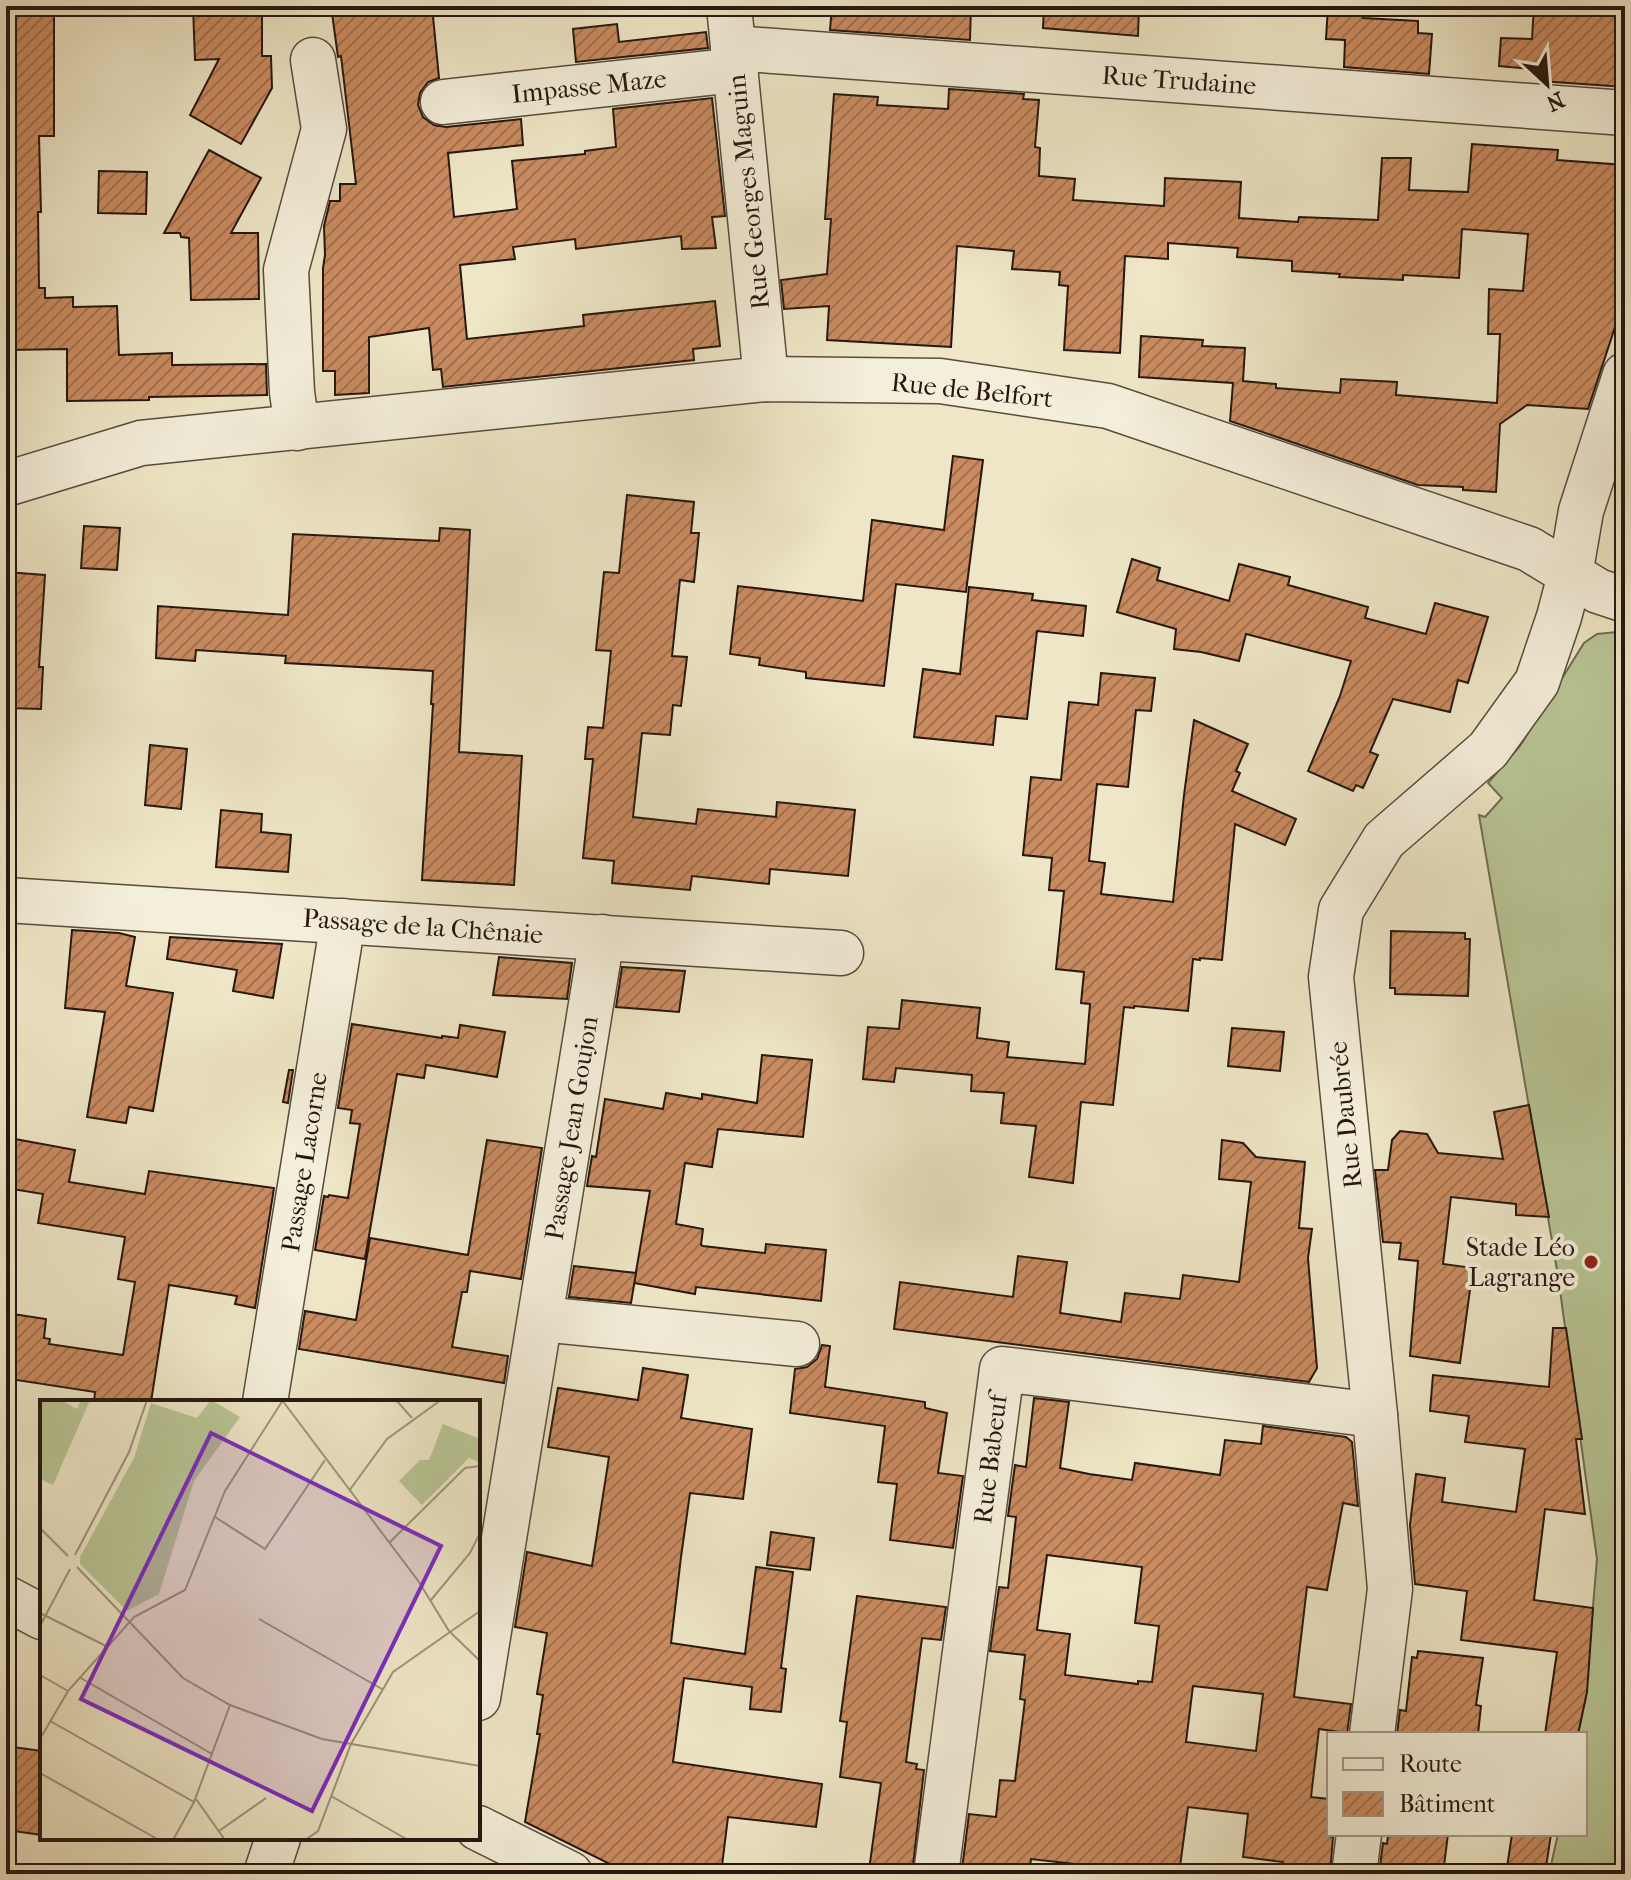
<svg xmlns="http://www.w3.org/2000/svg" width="1631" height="1880" font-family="'IM FELL French Canon',serif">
<defs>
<pattern id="building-hatch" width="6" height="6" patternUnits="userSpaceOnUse" patternTransform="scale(2)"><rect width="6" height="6" fill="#ca8b60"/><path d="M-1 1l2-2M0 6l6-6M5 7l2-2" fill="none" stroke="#a4714e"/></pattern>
</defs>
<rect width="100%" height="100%" fill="#eee6c6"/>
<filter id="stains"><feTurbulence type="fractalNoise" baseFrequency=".0025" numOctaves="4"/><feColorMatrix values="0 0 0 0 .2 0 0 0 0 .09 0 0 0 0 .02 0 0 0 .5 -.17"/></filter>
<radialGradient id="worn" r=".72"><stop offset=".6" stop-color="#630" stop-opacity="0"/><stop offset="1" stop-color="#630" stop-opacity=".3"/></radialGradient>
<!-- pitch -->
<path fill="#b9c595" stroke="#706e52" stroke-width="2" d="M1617,632L1625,635V1874H1549L1558,1834H1585V1734H1578L1585,1700L1597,1559L1558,1276L1479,815L1485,817L1502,798L1488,783L1520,746L1584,643L1597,634Z"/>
<!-- building -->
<g fill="url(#building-hatch)" stroke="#261710" stroke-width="2" fill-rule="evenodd">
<path d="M23,6H54V136H39L41,212H38L39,288H45V298L73,297V307L117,306L119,355L172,353V365L266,364L267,395L149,397V400L67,401V349L8,350L6,10H23Z"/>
<path d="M193,6H262V56H271L272,88L241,144L190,115L219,59L195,60Z"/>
<path d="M331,6H432L439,78L428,82L420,93L418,105L423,117L434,125L446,127L521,119L523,145L448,153L454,217L517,209L512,161L585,154V151L616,147L613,109L712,98L725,216L712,217L716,248L682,249L681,236L576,249L575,239L513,247L515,259L460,265L467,339L584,326L583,315L715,301L720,346L693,349L694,360L443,387L441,369L433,370L429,328L369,337V393L335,395V371H323V268L325,255L324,226L330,201H340V184H356L341,56L338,57Z"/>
<path d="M832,6H971L970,40L830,30Z"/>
<path d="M1044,6H1139L1138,36L1043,28Z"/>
<path d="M1328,6H1364L1363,18L1418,21V33L1432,34L1429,74L1344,67L1345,40L1326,39Z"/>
<path d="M1534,6H1625V87L1540,81L1541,70L1499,66L1501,38L1532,39Z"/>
<path d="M617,24L619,42L706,32L708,48L576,62L573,29Z"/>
<path d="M949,89L1024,94L1023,99L1039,100L1035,147L1040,148L1039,176L1075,179L1073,200L1164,206L1165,178L1241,182L1239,218L1298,222L1299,217L1378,220L1382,158H1411L1409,190L1468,192L1472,144L1558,150L1557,160L1625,165V199L1618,318L1588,409L1527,405L1500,424L1496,492L1463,490V487L1418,485L1230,421L1233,383L1139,377L1141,336L1203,340L1202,346L1245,348L1243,381L1276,384V388L1340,393L1341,379L1397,382L1396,395L1497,403L1500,334H1488L1489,289L1523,291L1528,234L1462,229L1459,278L1403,275V280L1339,277L1340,274L1292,271V261L1237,257L1238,248L1168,243V259L1125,256L1120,353L1064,350L1068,286L1059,285L1060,272L1012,269L1014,251L957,246L951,347L827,340L829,306L784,309L781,280L827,274L831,219H825L834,94L878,97L877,105L948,109Z"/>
<path d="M209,150L261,178L231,233H258L259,299L191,300L189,238L181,237L180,233H164Z"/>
<path d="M99,171L147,172L146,214L98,213Z"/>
<path d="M953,456L983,460L966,592L896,584L884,686L806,678V672L759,665L760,658L730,654L738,586L863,601L872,520L944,530Z"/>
<path d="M627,495L694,502L691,533H699L694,582L680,580L672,656L687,657L681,706L673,705L670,735L642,733L633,817L696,824L698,809L776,817L777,802L855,810L848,876L770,869L769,884L692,876L690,890L612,883L614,861L583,858L593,759H585L588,727L603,728L611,651L596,650L604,572L619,573Z"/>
<path d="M84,526L120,528L117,570L81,568Z"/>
<path d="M440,528L470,530L459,752L522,756L514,885L422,880L433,704H431L433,671L285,663L286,656L196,650L195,661L156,658L158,606L288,615L293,534L439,541Z"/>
<path d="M1132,559L1160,568L1157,580L1229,601L1239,564L1290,577L1288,585L1368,607L1365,618L1426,634L1435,603L1488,617L1468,683L1458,680L1450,712L1393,699L1370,752L1378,755L1363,788L1356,785L1353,791L1308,771L1340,696L1351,661L1246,634L1239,661L1201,652L1174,649L1176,629L1117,612Z"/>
<path d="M6,572L45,575L39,667H43L41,709L7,708L11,624H6Z"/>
<path d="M969,587L1033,594L1032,600L1086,606L1083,636L1037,631L1027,719L996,716L993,745L914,737L923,669L960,674Z"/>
<path d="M1101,673L1155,678L1151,711L1136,710L1128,787L1097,784L1089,861L1105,863L1101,894L1173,902L1184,795L1194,720L1248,744L1236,771L1240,773L1232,791L1296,819L1285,845L1235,824L1222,960L1200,958V960L1193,959L1188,1011L1134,1006V1008L1124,1007L1113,1105L1081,1102L1073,1183L1029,1177L1036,1126L1001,1123L1004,1093L971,1091L972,1075L896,1068L894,1082L863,1079L868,1027L899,1029L902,1000L980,1008L977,1038L1009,1042L1007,1057L1085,1064L1090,1004L1081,1003L1084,972L1056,969L1064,891L1049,890L1052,858L1023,855L1031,777L1061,780L1069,702L1098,705Z"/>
<path d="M150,745L187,749L181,809L145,805Z"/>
<path d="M221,810L262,814L261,832L291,835L288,872L216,867Z"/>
<path d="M72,930L119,933L135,937L126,986L173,993L153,1111L129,1107L126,1123L87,1117L105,1012L65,1008Z"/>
<path d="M1391,931L1465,933V939H1470L1468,996L1395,994V988H1390Z"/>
<path d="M170,937L282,944L273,998L233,991L237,970L167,959Z"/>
<path d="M499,957L572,963L567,999L493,995Z"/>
<path d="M622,967L685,971L679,1012L616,1007Z"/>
<path d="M352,1024L442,1038V1036L458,1038L460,1025L505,1032L497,1077L426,1065L424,1078L397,1074L365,1259L315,1250L324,1196L328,1197L329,1195L348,1198L360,1124L350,1123L352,1110L338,1108Z"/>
<path d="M1232,1028L1284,1032L1280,1071L1228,1066Z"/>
<path d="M762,1055L812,1060L803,1137L718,1129L712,1167L685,1163L676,1224L703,1229L701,1245L703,1246L765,1253L766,1244L826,1250L821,1301L696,1287L695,1294L634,1283L650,1191L587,1186L592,1156L596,1157L605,1099L663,1109L666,1093L702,1099V1094L757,1103Z"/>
<path d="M289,1070H293L288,1103L283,1102Z"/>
<path d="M1529,1105L1549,1217L1516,1215V1204L1451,1197L1443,1264L1473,1268L1460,1363L1410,1356L1418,1261L1399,1259L1401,1243L1383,1242L1375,1170H1388L1392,1140L1400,1131L1427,1134L1438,1153L1503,1159L1494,1112Z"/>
<path d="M15,1139L75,1150L69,1182L145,1194L149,1171L274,1188L255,1308L235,1304L237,1296L169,1285L151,1402H94L95,1392L10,1379L12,1358L6,1357V1313L46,1319L44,1338L50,1339L49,1344L123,1355L135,1282L118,1279L125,1237L38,1223L43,1194L6,1188Z"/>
<path d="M487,1140L542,1148L521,1279L470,1271L467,1292H462L452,1347L508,1356L504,1383L299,1349L305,1311L356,1320L370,1238L468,1255Z"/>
<path d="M1222,1140L1243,1143L1256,1157L1305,1162L1299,1228L1312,1229L1308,1258L1317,1368L1309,1382L894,1329L900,1282L1013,1297L1018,1256L1067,1262L1060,1313L1121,1322L1125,1293L1180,1299L1183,1275L1239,1282L1251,1182L1219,1179Z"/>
<path d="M574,1266L636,1273L631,1303L569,1297Z"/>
<path d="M1553,1328H1566L1582,1439H1576L1585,1514L1545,1509L1534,1600L1593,1608L1587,1692L1578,1734H1545L1557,1652L1461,1640L1467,1591L1415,1584L1410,1525L1416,1474L1445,1478L1442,1502L1516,1512L1525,1449L1465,1442L1469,1416L1430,1411L1433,1375L1549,1387Z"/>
<path d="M822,1345L830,1346L825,1387L925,1402V1408L947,1413L938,1473L963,1476L953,1548L890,1540L897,1484L878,1482L885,1426L790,1413L795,1369L807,1367L817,1359Z"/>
<path d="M643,1368L688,1375L681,1418L752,1429L743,1499L690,1493L681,1557L671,1643L745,1654L756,1567L793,1572L781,1668L786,1669L781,1712L750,1709L752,1687L684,1678L673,1762L822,1784L816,1827L728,1817L721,1874H630L525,1822L540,1734H537L543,1695L537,1694L547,1633L515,1627L527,1552L592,1566L609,1457L548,1447L558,1388L638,1400Z"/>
<path d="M1034,1398L1069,1402L1060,1468L1089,1474L1132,1480L1135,1463L1220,1475L1225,1440L1261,1444L1263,1426L1346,1437L1352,1442L1358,1506L1343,1503L1327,1590L1307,1587L1294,1697L1351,1704L1347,1733L1319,1729L1311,1797L1329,1799V1836L1333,1837L1330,1874H1282L1283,1862L1243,1857L1248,1814L1188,1807L1179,1874H1146V1872L1031,1859L1029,1874H1002L962,1869L969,1814L996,1817L1000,1780L1015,1781L1025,1700L1020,1699L1025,1655L990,1651L999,1587L1008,1588L1016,1517L1008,1516L1015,1465L1026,1467ZM1047,1555L1142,1567L1135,1623L1159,1626L1152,1682L1138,1681V1684L1065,1675L1070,1634L1037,1630ZM1193,1686L1263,1694L1256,1751L1186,1742Z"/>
<path d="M771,1532L814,1538L810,1570L767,1565Z"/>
<path d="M857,1596L946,1607L941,1640L922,1638L906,1762L917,1764L916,1769L924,1770L912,1874L869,1870L881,1783L840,1777L847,1722L840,1721Z"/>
<path d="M1418,1651L1483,1658L1476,1705L1481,1706L1478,1734H1397L1400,1710L1406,1711L1412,1657L1417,1658Z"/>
<path d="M6,1746L42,1751V1835L6,1830Z"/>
<path d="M1388,1834H1448L1443,1874H1379L1383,1843L1387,1844Z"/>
<path d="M1512,1834H1551L1545,1874H1506Z"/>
</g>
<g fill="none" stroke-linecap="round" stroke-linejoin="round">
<defs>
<g id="minor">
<path d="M729,6L766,379"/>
<path d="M733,48L1625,113"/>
<path d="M443,102L736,70"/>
<path d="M297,428L292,392L286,270L324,129L313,60"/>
<path d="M6,484L141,443L766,379L940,381L1108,406L1529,549L1598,591L1625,600"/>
<path d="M6,900L841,953"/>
<path d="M541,1319L797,1344"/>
<path d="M265,1402L343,921"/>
<path d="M6,1598L42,1617"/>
<path d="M478,1698L602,937"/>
<path d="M1372,1734L1390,1589L1375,1415L1331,977L1341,910L1384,840L1488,750L1537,682L1559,617L1570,575L1581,511L1625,375"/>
<path d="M478,1828L570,1874"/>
<path d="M266,1874L278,1838"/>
<path d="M936,1874L1002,1369L1375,1415"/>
<path d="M1354,1874L1359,1834"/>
</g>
</defs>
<!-- minor casing -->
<use href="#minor" stroke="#584b3e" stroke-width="47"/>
<!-- minor -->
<use href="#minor" stroke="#f4efda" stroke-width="44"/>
</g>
<!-- markers -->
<circle fill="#8f2418" stroke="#f4efda" stroke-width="3" cx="1591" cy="1262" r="8"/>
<g text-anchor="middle" stroke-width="8" stroke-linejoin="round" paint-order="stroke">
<!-- street labels -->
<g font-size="26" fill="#261710" stroke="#f4efda">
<text transform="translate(1179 80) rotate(4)" y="9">Rue Trudaine</text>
<text transform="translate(589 86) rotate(-6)" y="9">Impasse Maze</text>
<text transform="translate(748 192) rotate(-96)" y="9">Rue Georges Maguin</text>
<text transform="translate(972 390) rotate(6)" y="9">Rue de Belfort</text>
<text transform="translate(423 926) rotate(4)" y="9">Passage de la Chênaie</text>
<text transform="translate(1345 1115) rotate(-96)" y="9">Rue Daubrée</text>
<text transform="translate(571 1128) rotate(-81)" y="9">Passage Jean Goujon</text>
<text transform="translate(304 1162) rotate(-81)" y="9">Passage Lacorne</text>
<text transform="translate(990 1459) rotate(-83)" y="9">Rue Babeuf</text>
</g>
<!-- poi labels -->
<g font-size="26" fill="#261710" stroke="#f4efda" text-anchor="end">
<text x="1575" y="1256">Stade Léo<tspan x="1575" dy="30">Lagrange</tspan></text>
</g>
</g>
<!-- overview -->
<g transform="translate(40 1400)">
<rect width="440" height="440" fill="#eee6c6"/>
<path d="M403,24L440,39V63L429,58L382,105L359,81L380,60H389Z" fill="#b9c595"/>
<path d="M0,0H21L37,9L41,0H50L13,85L0,79ZM171,0L200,17L154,81L119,194L87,211L40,164V157L94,58L111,3L157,18Z" fill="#b9c595"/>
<path fill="none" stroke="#9e937d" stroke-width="2" d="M242,0L379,182L409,231L440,261M356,0L372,18M309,91L347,39L401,0M175,117L225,149L285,60M0,128L28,156M349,143L425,68L440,66M35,155L89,52L107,0M37,167L143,278L190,305L282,339L440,366M391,200L430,153L440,133M0,213L68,247M219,219L342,289M0,226L30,169M0,275L28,291M39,277L172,354M10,321L154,402M0,339L28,291L94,217L145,190L185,91L243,0M0,373L119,440M291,396L368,440M156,399L185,440M179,431L226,398M133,440L154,402L190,305M265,440L278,431L311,344L353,272L440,211"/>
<path fill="#7b2cbf" fill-opacity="0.15" stroke="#7b2cbf" stroke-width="4" d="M171,33L401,146L272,411L41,299Z"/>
<rect width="440" height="440" fill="none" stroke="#261710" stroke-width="4"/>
</g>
<!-- margin -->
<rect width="1631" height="1880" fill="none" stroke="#eee6c6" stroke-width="32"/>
<rect x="8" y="8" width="1615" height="1864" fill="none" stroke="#261710" stroke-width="4"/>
<rect x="16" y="16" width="1599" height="1848" fill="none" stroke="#261710" stroke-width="2"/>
<!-- legend -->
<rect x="1327" y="1732" width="260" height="104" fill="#f4efda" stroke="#a29989" stroke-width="2"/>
<rect x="1343" y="1758" width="40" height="12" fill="#f4efda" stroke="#a29989" stroke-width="2"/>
<text x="1399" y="1772" font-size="24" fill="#261710">Route</text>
<rect x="1343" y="1792" width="40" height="24" fill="url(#building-hatch)" stroke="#a29989" stroke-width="2"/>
<text x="1399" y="1812" font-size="24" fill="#261710">Bâtiment</text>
<!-- north arrow -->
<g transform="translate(1547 84) rotate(154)" stroke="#f4efda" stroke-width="6" paint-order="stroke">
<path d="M0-6L14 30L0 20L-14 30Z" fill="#261710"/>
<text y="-12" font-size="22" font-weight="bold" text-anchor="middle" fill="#261710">N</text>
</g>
<rect width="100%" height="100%" filter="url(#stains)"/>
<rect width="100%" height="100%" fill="url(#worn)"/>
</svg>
